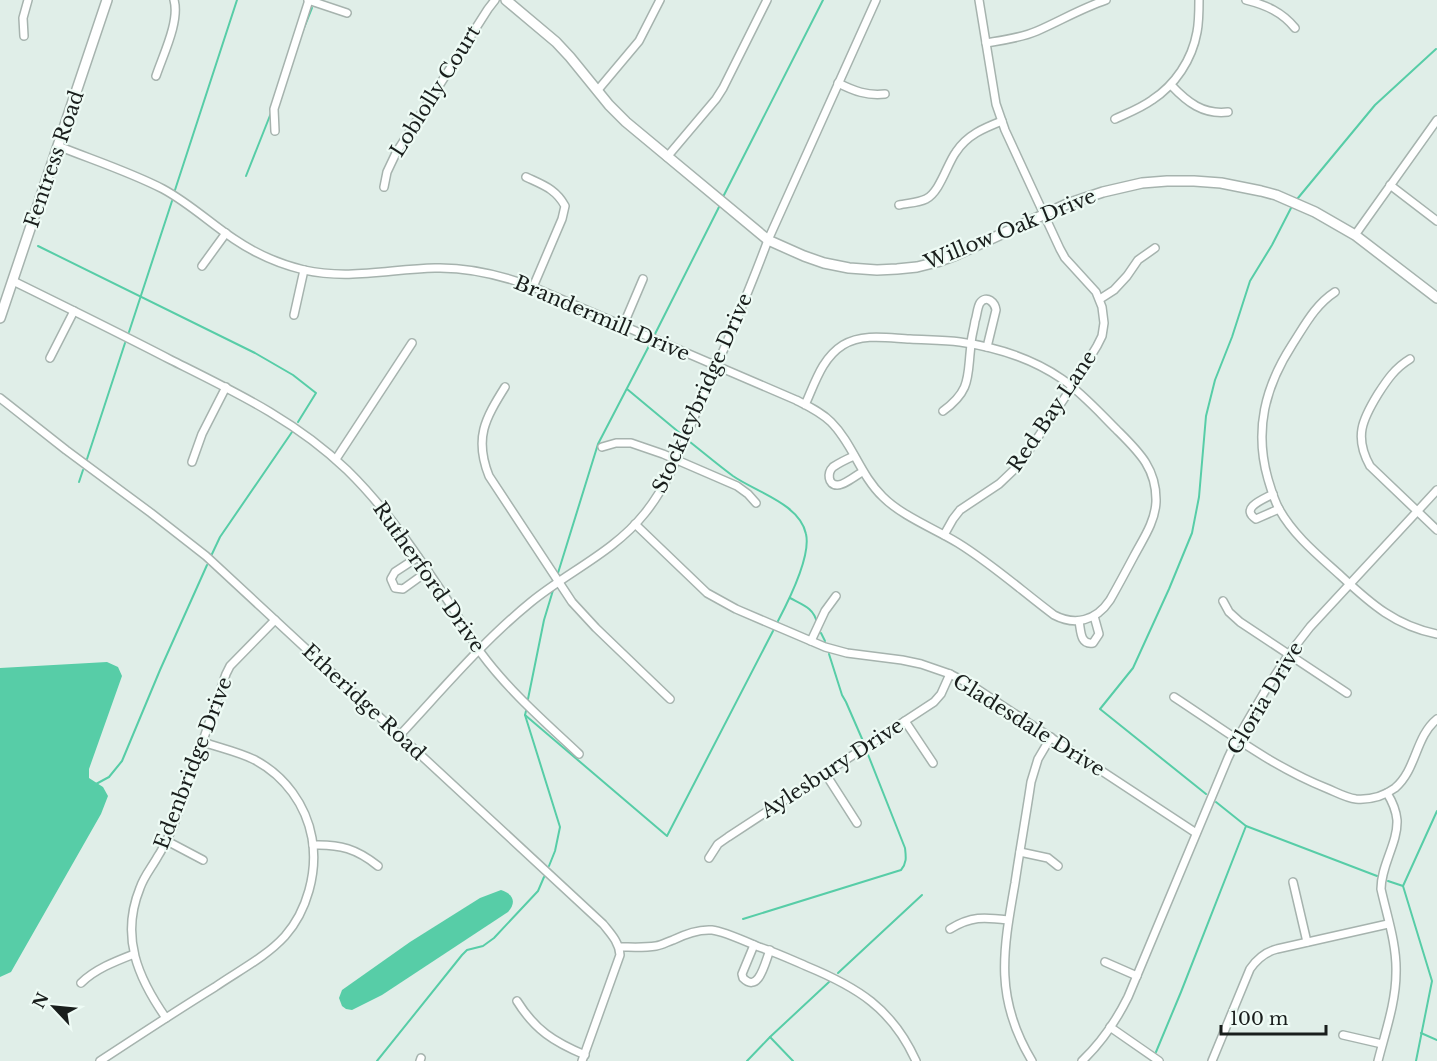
<svg xmlns="http://www.w3.org/2000/svg" width="1437" height="1061" font-family="'Libre Baskerville',serif">
<rect width="100%" height="100%" fill="#e0eee8"/>
<!-- water -->
<g fill="#57cda7">
<path d="M107,662L118,667L122,676L89,769V778L103,787L108,796L101,814L11,972L0,977V668Z"/>
<path d="M501,890C513,894 517,902 508,912L382,995L352,1010L346,1009L342,1006L339,998L342,990L410,942L480,898Z"/>
</g>
<g fill="none" stroke-linecap="round" stroke-linejoin="round">
<!-- stream -->
<g stroke="#57cda7" stroke-width="2">
<path d="M302,33L312,8"/>
<path d="M246,176L271,113"/>
<path d="M175,190L237,0"/>
<path d="M724,195L823,0"/>
<path d="M1298,198L1375,105L1436,49"/>
<path d="M38,246L255,353L293,375L316,393L298,422"/>
<path d="M129,332L172,201"/>
<path d="M655,334L719,207"/>
<path d="M627,389L681,434"/>
<path d="M690,442C704,453 718,465 733,476C756,492 800,504 806,534C811,556 788,602 778,621"/>
<path d="M87,459L125,343"/>
<path d="M79,482L83,470"/>
<path d="M212,554L220,537L292,432"/>
<path d="M558,573L598,444L650,344"/>
<path d="M790,598C803,605 814,608 817,623"/>
<path d="M821,633L825,641"/>
<path d="M829,654L842,695L846,702L863,741"/>
<path d="M528,699L544,620L554,587"/>
<path d="M526,711L525,715L560,827L555,851L549,866"/>
<path d="M525,715L667,836L773,631"/>
<path d="M96,784L109,777L122,761L160,670L207,565"/>
<path d="M1206,794L1100,709L1133,668L1169,589L1192,533L1199,497L1206,416L1215,380L1232,337L1250,281L1272,245L1291,208"/>
<path d="M1216,802L1246,826L1377,876"/>
<path d="M1388,881L1403,886"/>
<path d="M743,919L901,870C907,863 906,857 905,848L867,752"/>
<path d="M838,973L922,895"/>
<path d="M1421,1033L1437,1040"/>
<path d="M770,1037L793,1061"/>
<path d="M1156,1052L1181,992L1246,826"/>
<path d="M377,1061L462,955L467,950L483,946L494,938L538,891L544,877"/>
<path d="M747,1061L770,1037L829,982"/>
<path d="M1416,1061L1432,981L1403,886L1437,811"/>
</g>
<defs>
<g id="street">
<path d="M308,0L347,13"/>
<path d="M1246,0C1266,5 1282,12 1295,28"/>
<path d="M24,36L23,18L28,0"/>
<path d="M986,43C1004,40 1021,38 1037,31C1060,21 1082,8 1106,0"/>
<path d="M156,76C163,55 180,21 174,0"/>
<path d="M838,83C854,91 867,96 885,94"/>
<path d="M1171,85C1187,102 1203,115 1228,112"/>
<path d="M597,91L639,41L660,0"/>
<path d="M1115,119C1128,113 1141,108 1152,100C1175,85 1192,60 1197,32C1199,22 1199,11 1199,0"/>
<path d="M275,131L274,109L309,0"/>
<path d="M58,146C93,160 130,172 163,189C189,203 210,223 234,239C256,254 279,264 304,270C349,280 391,269 435,268C470,267 501,275 533,287L796,400C808,406 821,412 831,422C853,444 860,475 883,497C902,516 935,529 958,543C992,564 1022,591 1054,615C1075,626 1096,621 1110,600C1118,586 1126,571 1134,556C1143,539 1155,522 1156,502C1157,468 1138,451 1116,429C1099,412 1082,393 1062,379C1033,359 995,347 960,342C944,340 927,340 910,339C888,338 863,333 843,345C822,358 815,383 805,405"/>
<path d="M667,157L716,99L723,88L767,0"/>
<path d="M526,177C543,185 556,189 565,206L562,219L533,287"/>
<path d="M1390,185L1437,221"/>
<path d="M384,187L387,172L396,153L488,9L495,0"/>
<path d="M899,205C907,203 918,203 926,199C940,192 947,164 956,152C967,135 984,128 1002,121"/>
<path d="M1355,235L1437,120"/>
<path d="M202,266L226,233"/>
<path d="M13,281C66,307 119,333 171,360C235,392 295,420 347,470C389,511 420,559 452,607C461,622 471,638 481,653C509,691 545,722 579,754"/>
<path d="M1335,292C1315,305 1305,325 1292,345C1265,387 1254,430 1268,479C1271,489 1274,500 1279,509C1294,536 1319,556 1341,576C1371,604 1396,626 1437,634"/>
<path d="M1100,299L1114,290L1127,276L1138,260L1155,248"/>
<path d="M294,315L304,270"/>
<path d="M623,326L643,279"/>
<path d="M50,358L74,311"/>
<path d="M1410,359C1395,368 1387,380 1378,394C1362,420 1354,437 1370,466L1437,530"/>
<path d="M505,387C485,419 474,438 489,476L572,602L596,628L670,699"/>
<path d="M0,398L66,450L151,513L206,556L603,924C611,934 619,942 620,955L582,1061"/>
<path d="M943,411C972,390 967,376 971,345C971,337 974,329 975,321C977,316 977,308 980,303C987,294 995,303 996,310L987,347"/>
<path d="M602,447L616,443H631L663,454L737,486L748,494L756,503"/>
<path d="M854,456C847,459 839,463 833,467C827,473 828,485 837,485C843,486 857,475 862,472"/>
<path d="M336,459L412,343"/>
<path d="M192,462L202,434L226,387"/>
<path d="M1273,494C1264,499 1239,508 1256,519L1279,509"/>
<path d="M635,524L707,593L736,609L825,647L847,653L902,660L921,664L950,674L971,685L1196,833"/>
<path d="M944,535L953,519L960,510L999,484L1019,465L1072,387L1097,346L1102,336L1104,323L1102,307L1096,292L1065,258L1060,249L1005,130L996,104L979,0"/>
<path d="M418,557L395,572L391,579L395,588L403,589L428,571"/>
<path d="M1223,601L1229,612L1240,622L1347,693"/>
<path d="M1079,621C1081,631 1080,645 1093,643L1099,634L1094,616"/>
<path d="M811,641L825,611L836,596"/>
<path d="M1174,697C1223,729 1271,766 1326,788C1336,792 1346,798 1356,799C1370,800 1384,796 1395,788C1417,769 1415,737 1437,719"/>
<path d="M905,721L933,763"/>
<path d="M400,735C442,690 483,641 531,602C569,571 614,552 645,513C670,482 683,444 698,408C723,352 747,297 768,240L876,0"/>
<path d="M825,773L857,823"/>
<path d="M167,841L203,860"/>
<path d="M313,845C340,844 357,849 378,866"/>
<path d="M1020,852L1048,858L1058,866"/>
<path d="M709,858L718,844L728,837L934,702L941,694L950,674"/>
<path d="M1293,882L1307,942"/>
<path d="M950,929C971,916 984,917 1008,920"/>
<path d="M754,945L742,974L743,978C759,994 765,962 770,950"/>
<path d="M619,947C631,947 644,948 656,946C662,945 667,942 673,940C685,934 698,929 712,930C723,931 747,942 759,947C775,952 790,959 806,966C857,987 892,1008 916,1061"/>
<path d="M1105,962L1137,976"/>
<path d="M81,983C95,969 116,961 134,954"/>
<path d="M517,1001C535,1030 554,1042 585,1055"/>
<path d="M166,1018C138,978 120,937 140,888C144,876 152,867 158,856C164,847 168,837 173,827L226,674L230,666L275,620"/>
<path d="M1110,1027L1159,1061"/>
<path d="M1343,1035L1382,1044"/>
<path d="M100,1061C138,1036 176,1011 215,987C238,971 266,957 285,936C307,911 318,872 312,838C306,805 285,776 255,760C239,752 220,748 203,742"/>
<path d="M420,1061L421,1058"/>
<path d="M1032,1061C994,998 1003,951 1015,883C1020,849 1026,816 1031,782L1038,759L1051,737"/>
<path d="M1082,1061C1101,1043 1116,1021 1128,997L1228,758L1237,739L1265,691L1289,654L1310,627L1437,490"/>
<path d="M1212,1061L1250,969C1257,959 1265,952 1277,949L1388,924"/>
<path d="M1378,1061C1385,1033 1396,1002 1396,973C1397,945 1387,916 1381,889C1381,865 1398,843 1397,820C1396,810 1392,801 1387,793"/>
</g>
<g id="secondary">
<path d="M506,0L556,42L570,57L609,105L626,122L768,240L804,256L824,263L849,268L877,270L897,269L917,267L937,262L956,255L1067,204L1103,192L1142,183L1167,181H1194L1221,183L1261,191L1276,195L1315,212L1355,235L1437,298"/>
<path d="M0,318L107,0"/>
</g>
</defs>
<!-- street casing -->
<use href="#street" stroke="#a6b3ae" stroke-width="10"/>
<!-- secondary casing -->
<use href="#secondary" stroke="#a6b3ae" stroke-width="12"/>
<!-- street -->
<use href="#street" stroke="#fff" stroke-width="7"/>
<!-- secondary -->
<use href="#secondary" stroke="#fff" stroke-width="9"/>
</g>
<g text-anchor="middle" stroke-width="4.5" stroke-linejoin="round" paint-order="stroke">
<!-- street labels -->
<g font-size="20" fill="#191e1c" stroke="#eefbf5">
<text transform="translate(435 91) rotate(-58)" y="7">Loblolly Court</text>
<text transform="translate(54 159) rotate(-71)" y="7">Fentress Road</text>
<text transform="translate(1010 229) rotate(-22)" y="7">Willow Oak Drive</text>
<text transform="translate(602 318) rotate(23)" y="7">Brandermill Drive</text>
<text transform="translate(702 393) rotate(-66)" y="7">Stockleybridge Drive</text>
<text transform="translate(1052 411) rotate(-56)" y="7">Red Bay Lane</text>
<text transform="translate(429 577) rotate(55)" y="7">Rutherford Drive</text>
<text transform="translate(1265 698) rotate(-59)" y="7">Gloria Drive</text>
<text transform="translate(364 702) rotate(43)" y="7">Etheridge Road</text>
<text transform="translate(1029 725) rotate(32)" y="7">Gladesdale Drive</text>
<text transform="translate(193 763) rotate(-69)" y="7">Edenbridge Drive</text>
<text transform="translate(832 768) rotate(-33)" y="7">Aylesbury Drive</text>
</g>
</g>
<!-- north arrow -->
<g transform="translate(54 1007) rotate(296)" stroke="#eefbf5" stroke-width="4.5" paint-order="stroke">
<path d="M0-4.5L10 22L0 15L-10 22Z" fill="#191e1c"/>
<text y="-9" font-size="16" font-weight="bold" text-anchor="middle" fill="#191e1c">N</text>
</g>
<!-- scale -->
<path d="M1221 1025v9h105v-9" fill="none" stroke="#191e1c" stroke-width="3"/>
<text x="1230" y="1025" font-size="18" fill="#191e1c" stroke="#eefbf5" stroke-width="4.5" paint-order="stroke">100 m</text>
</svg>
